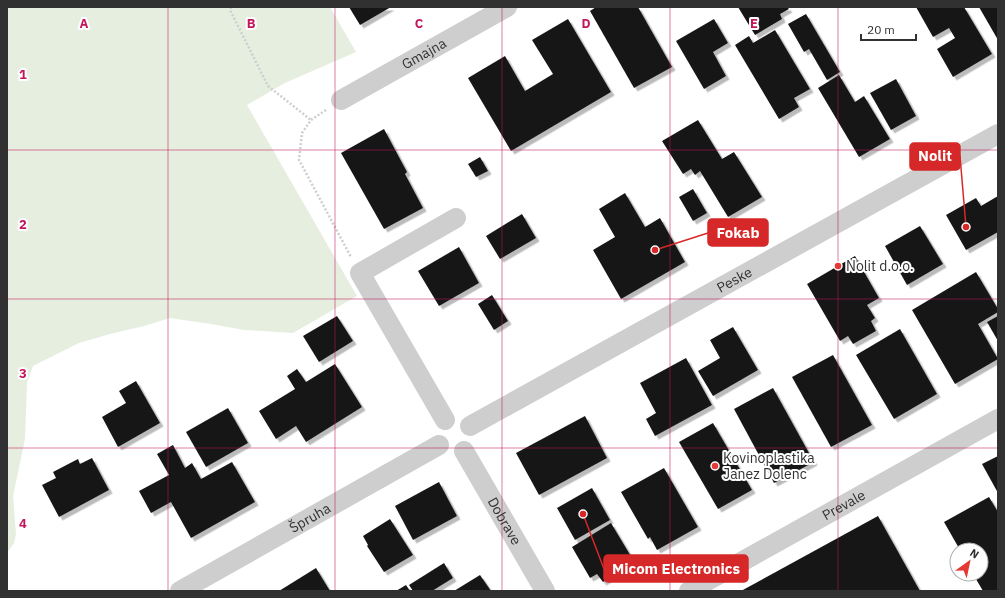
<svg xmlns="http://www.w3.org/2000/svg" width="1005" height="598" font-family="'IBM Plex Sans',sans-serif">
<defs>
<filter id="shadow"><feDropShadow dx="3.5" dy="3.5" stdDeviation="0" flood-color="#0004"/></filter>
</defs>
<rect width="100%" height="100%" fill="#fff"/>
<!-- green -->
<path fill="#e6eee0" d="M7,7H330L356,52L285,83L247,105L357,296L293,333L244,330L211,324L170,318L144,326L110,334L79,343L33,366L27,383L25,439L13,496L16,534L14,543L7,553Z"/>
<!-- building -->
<g fill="#181818" filter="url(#shadow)">
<path d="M349,7H391L360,25Z"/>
<path d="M596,7H638L672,67L634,88L590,11Z"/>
<path d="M738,7H787L789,9L780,14L782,19L755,35Z"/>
<path d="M916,7H964L992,54L953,77L937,49L955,38L949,28L933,37Z"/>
<path d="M979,7H998V40Z"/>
<path d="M806,14L840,72L827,80L809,49L804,52L788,24Z"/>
<path d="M568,19L611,92L511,151L468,78L505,56L525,91L553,74L532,40Z"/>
<path d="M714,19L728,43L713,52L726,76L704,89L676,41Z"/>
<path d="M775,30L810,89L794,98L799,107L779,119L735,45L749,36L753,43Z"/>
<path d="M839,75L855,102L864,96L890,139L859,157L818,88Z"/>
<path d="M896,79L916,116L891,130L870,93Z"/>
<path d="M698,120L722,159L734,152L762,197L728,217L700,171L695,175L691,169L683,174L662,141Z"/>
<path d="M384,129L407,172L405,174L423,208L384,229L341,153Z"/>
<path d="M480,157L488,171L476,177L468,164Z"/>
<path d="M693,189L707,213L693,221L679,197Z"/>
<path d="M625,193L645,227L660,218L685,262L621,299L593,250L615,237L599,209Z"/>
<path d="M998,196V232L966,250L946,215L976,198L981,206Z"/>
<path d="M522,214L536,238L500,259L486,236Z"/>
<path d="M920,226L943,264L907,285L885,246Z"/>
<path d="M459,247L479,283L439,306L418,271Z"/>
<path d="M855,256L879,298L867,305L875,318L871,321L876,331L853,344L848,336L840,341L807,284Z"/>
<path d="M976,272L998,309V312L978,324L998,359L955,384L912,310Z"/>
<path d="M492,295L508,321L494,330L478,304Z"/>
<path d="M337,316L353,341L319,362L303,336Z"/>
<path d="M998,316V341L987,322Z"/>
<path d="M733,327L758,370L713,396L698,371L720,358L710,340Z"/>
<path d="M900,329L937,394L894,419L856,355Z"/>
<path d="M833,355L872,425L831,447L792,377Z"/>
<path d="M686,358L712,405L655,436L646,419L656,413L640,383Z"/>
<path d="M335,364L362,407L306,442L296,426L276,439L259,411L295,389L287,376L297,369L306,382Z"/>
<path d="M136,381L160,423L118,447L102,417L126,403L119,391Z"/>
<path d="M773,388L814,462L774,483L734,409Z"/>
<path d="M228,408L248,443L206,467L186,432Z"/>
<path d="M585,416L607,458L539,495L516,453Z"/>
<path d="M713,423L752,490L718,509L679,442Z"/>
<path d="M173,445L185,468L192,463L201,479L232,462L255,502L191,538L171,502L151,513L139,491L169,475L157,454Z"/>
<path d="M998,456V493L982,464Z"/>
<path d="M92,458L109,490L59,517L42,485L56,478L53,472L78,459L80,464Z"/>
<path d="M664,468L698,527L657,550L650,537L648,539L621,492Z"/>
<path d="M439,482L457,516L413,540L395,506Z"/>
<path d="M592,488L610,520L575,540L557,508Z"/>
<path d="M989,497L998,512V591H983L973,574H981V550H960L944,522Z"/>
<path d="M878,516L920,591H741Z"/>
<path d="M390,519L413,555L384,572L367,546L368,545L363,536Z"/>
<path d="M611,523L635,563L603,582L597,574L590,578L572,547Z"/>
<path d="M444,563L453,578L432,591H413L409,585Z"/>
<path d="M316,568L330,591H279Z"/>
<path d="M480,575L491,591H454Z"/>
<path d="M406,585L410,591H396Z"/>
</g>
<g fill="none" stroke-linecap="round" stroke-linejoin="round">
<!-- path -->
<g stroke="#cecece" stroke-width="2.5" stroke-dasharray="2 2" stroke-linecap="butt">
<path d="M231,7L230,10L268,86L311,120"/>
<path d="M326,110L311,120L302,133L299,160L351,257"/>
</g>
<!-- minor -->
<g stroke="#cecece" stroke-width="20">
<path id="s1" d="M341,100L507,7"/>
<path d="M445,420L360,273L456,218"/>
<path id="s2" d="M470,426L998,134"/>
<path id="s3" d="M464,451L545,591"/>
<path id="s4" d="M180,591L439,445"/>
<path id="s5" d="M689,591L998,419"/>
</g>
</g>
<!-- grid -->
<path fill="none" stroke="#c2185b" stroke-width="1" stroke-opacity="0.55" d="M168,7V591M335,7V591M502,7V591M670,7V591M838,7V591M7,150H998M7,299H998M7,448H998"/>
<!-- markers -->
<g fill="#e63936" stroke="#fff" stroke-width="1.5">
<circle cx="838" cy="266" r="4"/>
<circle cx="715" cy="466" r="4"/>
</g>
<g text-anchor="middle" stroke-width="4" stroke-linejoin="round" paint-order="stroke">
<!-- street labels -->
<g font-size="14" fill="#313131" stroke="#fff">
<text dy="5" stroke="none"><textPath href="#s1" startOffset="95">Gmajna</textPath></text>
<text dy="5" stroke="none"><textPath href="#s2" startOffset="302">Peske</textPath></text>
<text dy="5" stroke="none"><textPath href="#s5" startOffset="177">Prevale</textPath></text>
<text dy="5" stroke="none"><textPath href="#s4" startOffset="149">Špruha</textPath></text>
<text dy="5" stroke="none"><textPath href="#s3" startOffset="81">Dobrave</textPath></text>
</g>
<!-- poi labels -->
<g font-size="14" fill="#313131" stroke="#fff" text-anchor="start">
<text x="846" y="271">Nolit d.o.o.</text>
<text x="723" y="463">Kovinoplastika<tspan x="723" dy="16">Janez Dolenc</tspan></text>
</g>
</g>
<g font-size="13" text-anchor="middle" font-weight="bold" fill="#c2185b" stroke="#fff" stroke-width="4" stroke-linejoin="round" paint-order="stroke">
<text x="84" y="28">A</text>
<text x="251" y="28">B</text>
<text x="419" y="28">C</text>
<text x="586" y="28">D</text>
<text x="754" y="28">E</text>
<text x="23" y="79">1</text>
<text x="23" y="229">2</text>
<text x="23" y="378">3</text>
<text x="23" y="528">4</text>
</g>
<!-- callouts -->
<path fill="none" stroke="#d62828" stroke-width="1.5" d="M966 227L960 156M655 250L708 233M583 514L604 569"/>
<g fill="#d62828" stroke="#fff" stroke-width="1.5">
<circle cx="966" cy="227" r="4"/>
<circle cx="655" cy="250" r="4"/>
<circle cx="583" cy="514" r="4"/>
</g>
<g fill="#d62828" stroke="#d62828" stroke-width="1.5">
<rect x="910" y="143" width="50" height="27" rx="4"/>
<rect x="708" y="219" width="60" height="27" rx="4"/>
<rect x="604" y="555" width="144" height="27" rx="4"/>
</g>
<g font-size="15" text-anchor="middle" font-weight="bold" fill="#fff">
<text x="935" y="161">Nolit</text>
<text x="738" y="238">Fokab</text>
<text x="676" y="574">Micom Electronics</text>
</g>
<!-- border -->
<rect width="1005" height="598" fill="none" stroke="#313131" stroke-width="16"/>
<!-- north arrow -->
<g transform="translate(969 562) rotate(33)"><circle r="19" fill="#ffffff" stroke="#adadad"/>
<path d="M0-3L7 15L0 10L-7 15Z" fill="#e63936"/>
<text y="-6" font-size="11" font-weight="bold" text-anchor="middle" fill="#313131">N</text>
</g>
<!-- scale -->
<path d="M861 34v6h55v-6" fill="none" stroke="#313131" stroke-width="2"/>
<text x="867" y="34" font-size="12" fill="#313131" stroke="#ffffff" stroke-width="3" paint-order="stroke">20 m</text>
</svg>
